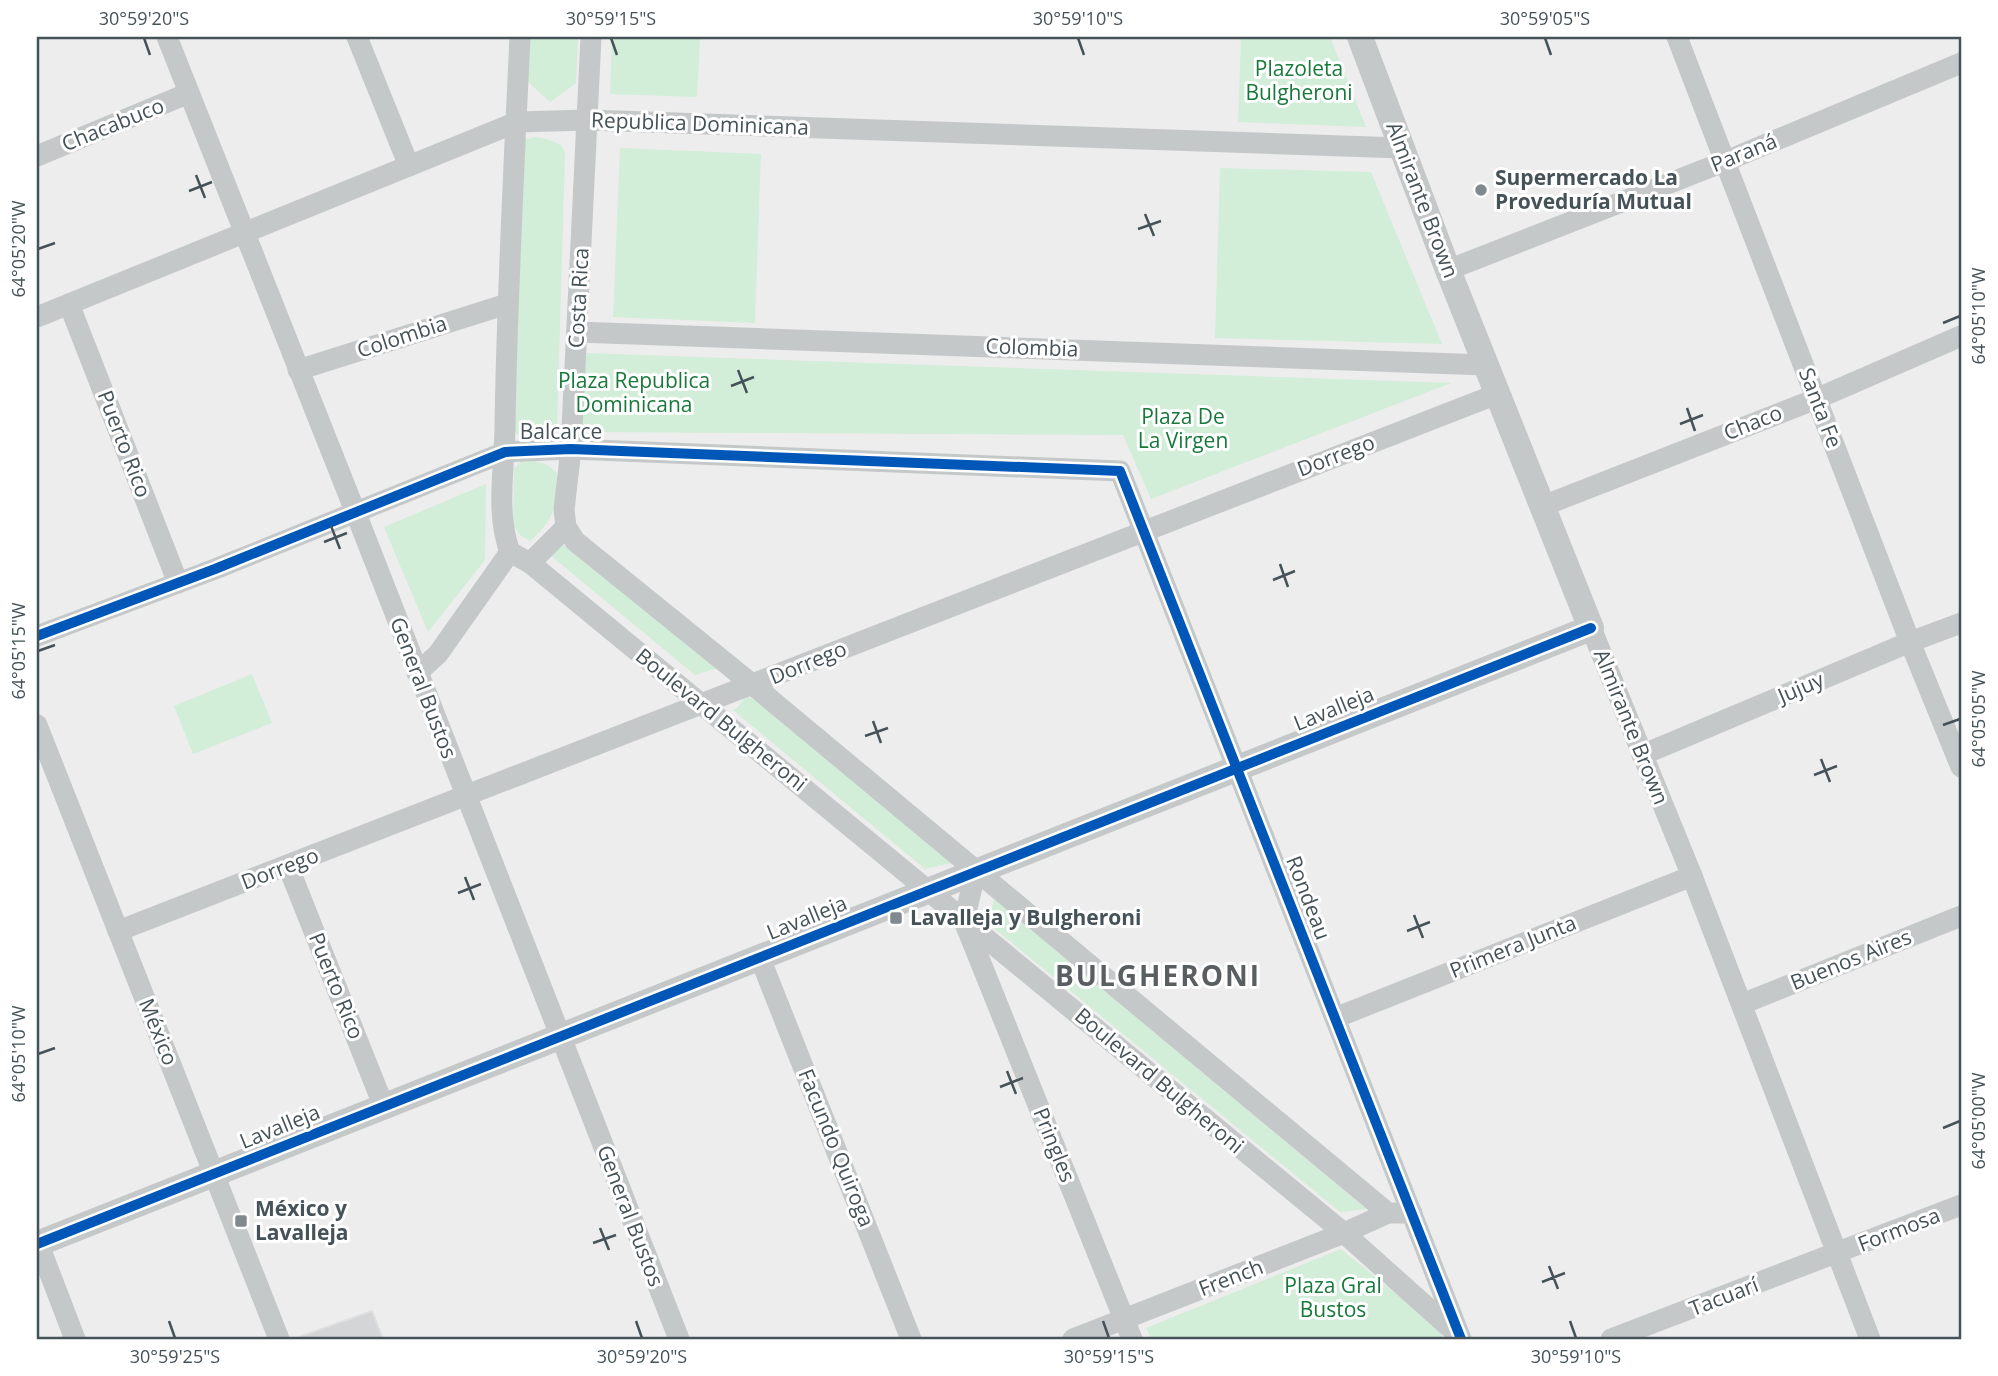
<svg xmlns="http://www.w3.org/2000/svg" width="1998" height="1376" font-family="'Open Sans',sans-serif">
<rect width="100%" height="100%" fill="#eeeded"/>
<!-- green -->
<g fill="#d2edd8">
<path d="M529,37H578L576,83L550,102L527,81Z"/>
<path d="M612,37H700L697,97L610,94Z"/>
<path d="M1241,37H1330L1366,127L1238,122Z"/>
<path d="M534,137L547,139L561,145L565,153L557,429C541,446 526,446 512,428L518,142Z"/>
<path d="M620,148L761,154L755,323L613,317Z"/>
<path d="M1220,168L1371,172L1442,344L1215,338Z"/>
<path d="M585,353L1451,383L1151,499L1123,435L582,432Z"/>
<path d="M521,461C536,460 546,462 557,473C555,507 557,517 530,541L520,535L513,525L514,469Z"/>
<path d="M486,484L485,560L428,632L384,527Z"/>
<path d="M560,542L718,668L695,675L550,555Z"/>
<path d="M252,674L272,723L193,754L174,706Z"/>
<path d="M747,695L754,700L756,699L951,863L925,869L733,710L737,708Z"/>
<path d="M994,898L1346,1192L1366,1209L1340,1212L989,924Z"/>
<path d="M1341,1249L1439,1329L1443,1339H1151L1146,1328Z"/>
</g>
<!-- building -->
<path fill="#d4d5d6" stroke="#dfdfe0" stroke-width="2" d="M372,1311L383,1339H299V1337Z"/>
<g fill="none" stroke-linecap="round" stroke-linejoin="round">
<!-- minor -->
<g stroke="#c5c8c9" stroke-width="21">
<path d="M167,37L355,511L679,1339"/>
<path d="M357,37L409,166"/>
<path d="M520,37C514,166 507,296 505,425C505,467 495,512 510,552L530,563L566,527L564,510L571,449L591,37"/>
<path d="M1677,37L1910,642L1961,767"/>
<path d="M37,156L189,93"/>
<path d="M1448,270L1726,161L1961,63"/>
<path d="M69,304L178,583"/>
<path d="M37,317L517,122L588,120L1401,148"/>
<path d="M577,332L1486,365"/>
<path d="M298,370L507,304"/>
<path d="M1543,506L1816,399L1961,336"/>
<path d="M566,527L575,541L753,685L1388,1213H1412"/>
<path d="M530,563L1344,1233L1457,1334"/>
<path d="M1591,628L1692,876L1870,1339"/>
<path d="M37,636L215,569L505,452L571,449L1120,471L1461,1339"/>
<path d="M417,673L438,654L510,552"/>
<path d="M37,725L279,1339"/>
<path d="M1642,755L1910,642L1961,623"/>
<path d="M288,866L384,1107"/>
<path d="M976,870L964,921L1132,1339"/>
<path d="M118,931C579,754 1037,571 1497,394"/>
<path d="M760,958L911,1339"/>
<path d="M1742,1004L1961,916"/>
<path d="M1335,1018L1692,876"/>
<path d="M37,1240L75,1339"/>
<path d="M1073,1339L1344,1233L1388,1213"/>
<path d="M1611,1339L1961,1205"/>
</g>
<!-- tertiary -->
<path stroke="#c5c8c9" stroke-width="26" d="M37,1244L1591,628L1448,270L1360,37"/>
<defs>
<g id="cycleway">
<path d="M37,636L215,569L505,452L571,449L1120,471L1461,1339"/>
<path d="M37,1244L1591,628"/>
</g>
</defs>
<!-- cycleway casing -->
<use href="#cycleway" stroke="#fff" stroke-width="15"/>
<!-- cycleway -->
<use href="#cycleway" stroke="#0057b8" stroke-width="10"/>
</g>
<!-- ticks -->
<path fill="none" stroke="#455359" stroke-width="2.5" d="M144,38L150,55M611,38L617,55M1078,38L1084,55M1545,38L1551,55M196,175L205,198M189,191L212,182M1145,214L1154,236M1138,229L1161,221M38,249L55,243M1943,323L1960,316M738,370L747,393M731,386L754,377M1687,408L1695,431M1680,424L1703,415M331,526L340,549M324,542L347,533M1280,564L1288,587M1273,580L1295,571M38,651L55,645M873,721L881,743M1943,725L1960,719M865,736L888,728M1821,759L1830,782M1814,775L1837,766M465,877L474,900M458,893L481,884M1414,915L1423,938M1407,931L1430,922M38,1054L55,1048M1007,1071L1016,1094M1000,1087L1023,1078M1943,1128L1960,1121M600,1228L609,1250M593,1243L616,1235M1549,1266L1558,1289M1542,1282L1565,1273M169,1321L175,1338M636,1321L642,1338M1103,1321L1109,1338M1570,1321L1576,1338"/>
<!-- markers -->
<g fill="#80898d" stroke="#fff" stroke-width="2.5">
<circle cx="1481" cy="190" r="7"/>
<rect x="889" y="911" width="14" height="14" rx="3.5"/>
<rect x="234" y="1214" width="14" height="14" rx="3.5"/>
</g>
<g text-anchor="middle" stroke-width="6" stroke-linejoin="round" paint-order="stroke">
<!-- park labels -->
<g font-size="21" fill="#18793b" stroke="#fff">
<text x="1299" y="76">Plazoleta<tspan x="1299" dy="24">Bulgheroni</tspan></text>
<text x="634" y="388">Plaza Republica<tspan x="634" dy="24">Dominicana</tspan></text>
<text x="1183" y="424">Plaza De<tspan x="1183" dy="24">La Virgen</tspan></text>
<text x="1333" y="1293">Plaza Gral<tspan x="1333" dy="24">Bustos</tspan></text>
</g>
<!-- street labels -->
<g font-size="21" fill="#455359" stroke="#fff">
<text transform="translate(700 124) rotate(2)" y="7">Republica Dominicana</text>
<text transform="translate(113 125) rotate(-22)" y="7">Chacabuco</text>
<text transform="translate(1744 153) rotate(-22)" y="7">Paraná</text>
<text transform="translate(1422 200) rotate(69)" y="7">Almirante Brown</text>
<text transform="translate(579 298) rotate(-87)" y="7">Costa Rica</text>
<text transform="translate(402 337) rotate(-18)" y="7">Colombia</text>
<text transform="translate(1032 348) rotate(2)" y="7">Colombia</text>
<text transform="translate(1820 408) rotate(69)" y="7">Santa Fe</text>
<text transform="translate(1753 423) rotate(-22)" y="7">Chaco</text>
<text x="561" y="439">Balcarce</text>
<text transform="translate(124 444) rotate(69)" y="7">Puerto Rico</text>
<text transform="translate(1336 456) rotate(-21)" y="7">Dorrego</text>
<text transform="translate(808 663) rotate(-22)" y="7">Dorrego</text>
<text transform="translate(423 688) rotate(69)" y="7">General Bustos</text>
<text transform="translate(1801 688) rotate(-23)" y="7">Jujuy</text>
<text transform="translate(1334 709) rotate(-22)" y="7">Lavalleja</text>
<text transform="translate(721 720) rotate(39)" y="7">Boulevard Bulgheroni</text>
<text transform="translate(1631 727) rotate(68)" y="7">Almirante Brown</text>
<text transform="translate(280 869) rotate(-21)" y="7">Dorrego</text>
<text transform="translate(1308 898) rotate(69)" y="7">Rondeau</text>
<text transform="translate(807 918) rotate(-22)" y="7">Lavalleja</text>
<text transform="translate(1513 947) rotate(-22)" y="7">Primera Junta</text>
<text transform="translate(1851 960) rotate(-22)" y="7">Buenos Aires</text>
<text transform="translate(336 986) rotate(68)" y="7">Puerto Rico</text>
<text transform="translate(158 1032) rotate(68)" y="7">México</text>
<text transform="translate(1159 1081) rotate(40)" y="7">Boulevard Bulgheroni</text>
<text transform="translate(280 1127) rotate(-22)" y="7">Lavalleja</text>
<text transform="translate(1054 1145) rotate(68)" y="7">Pringles</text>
<text transform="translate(836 1148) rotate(68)" y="7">Facundo Quiroga</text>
<text transform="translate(630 1216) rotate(69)" y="7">General Bustos</text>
<text transform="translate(1899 1230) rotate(-21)" y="7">Formosa</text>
<text transform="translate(1231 1278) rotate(-21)" y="7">French</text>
<text transform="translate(1724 1297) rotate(-21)" y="7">Tacuarí</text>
</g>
<!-- poi labels -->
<g font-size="21" font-weight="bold" fill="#455359" stroke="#fff" text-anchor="start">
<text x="1495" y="185">Supermercado La<tspan x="1495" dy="24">Proveduría Mutual</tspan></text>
<text x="910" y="925">Lavalleja y Bulgheroni</text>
<text x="255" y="1216">México y<tspan x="255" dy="24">Lavalleja</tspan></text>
</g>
<!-- district labels -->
<g font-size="28" font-weight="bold" letter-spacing="2" fill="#595e61" stroke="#fff">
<text x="1158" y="986">BULGHERONI</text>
</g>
</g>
<!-- border -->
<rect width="1998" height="1376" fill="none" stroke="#ffffff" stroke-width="77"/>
<rect x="38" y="38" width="1922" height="1300" fill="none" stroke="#455359" stroke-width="2.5"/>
<g font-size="18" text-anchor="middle" fill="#455359">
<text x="144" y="25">30°59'20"S</text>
<text x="611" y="25">30°59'15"S</text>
<text x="1078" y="25">30°59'10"S</text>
<text x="1545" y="25">30°59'05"S</text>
<text transform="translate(19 249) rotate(-90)" y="6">64°05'20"W</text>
<text transform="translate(1979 316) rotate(-90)" y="6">64°05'10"W</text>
<text transform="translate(19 651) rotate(-90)" y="6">64°05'15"W</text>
<text transform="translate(1979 719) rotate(-90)" y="6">64°05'05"W</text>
<text transform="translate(19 1054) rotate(-90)" y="6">64°05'10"W</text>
<text transform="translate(1979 1121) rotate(-90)" y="6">64°05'00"W</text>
<text x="175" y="1363">30°59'25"S</text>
<text x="642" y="1363">30°59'20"S</text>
<text x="1109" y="1363">30°59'15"S</text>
<text x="1576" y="1363">30°59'10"S</text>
</g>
</svg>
